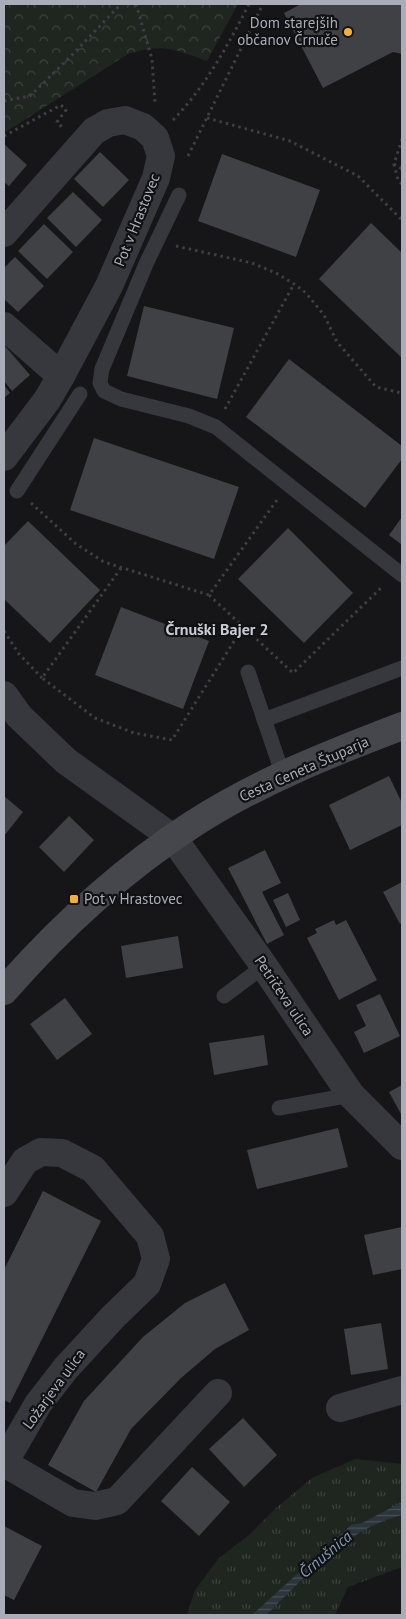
<svg xmlns="http://www.w3.org/2000/svg" width="406" height="1619" font-family="'PT Sans',sans-serif">
<defs>
<pattern id="grass-tufts" width="24" height="20" patternUnits="userSpaceOnUse" patternTransform="scale(1.25)"><rect width="24" height="20" fill="#1e261f"/><path d="M3 7l-1-3M5 7V3M7 7l1-3M15 17l-1-3M17 17v-4M19 17l1-3" fill="none" stroke="#3c433d"/></pattern>
<pattern id="forest-crowns" width="20" height="18" patternUnits="userSpaceOnUse" patternTransform="scale(1.25)"><rect width="20" height="18" fill="#1e261f"/><path d="M2 6a3 3 0 1 1 6 0M12 15a3 3 0 1 1 6 0" fill="none" stroke="#3c433d"/></pattern>
<pattern id="water-rules" width="6" height="5" patternUnits="userSpaceOnUse" patternTransform="scale(1.25)"><rect width="6" height="5" fill="#2c353c"/><path d="M0 2.5h6" fill="none" stroke="#485056"/></pattern>
</defs>
<rect width="100%" height="100%" fill="#161618"/>
<!-- grass -->
<path fill="url(#grass-tufts)" d="M355,1459L402,1464V1567L348,1587L335,1615H187L195,1590L219,1558L249,1535L276,1508L312,1478Z"/>
<!-- forest -->
<path fill="url(#forest-crowns)" d="M4,4H238L207,61C173,49 163,43 128,54L4,133Z"/>
<!-- water -->
<path fill="url(#water-rules)" d="M402,1502V1515C345,1529 307,1576 266,1615H252L351,1525L362,1523Z"/>
<!-- building -->
<g fill="#404145">
<path d="M301,4H402V54L393,52L323,88L284,13Z"/>
<path d="M4,144L27,165L9,186L4,182Z"/>
<path d="M100,152L129,180L103,207L74,179Z"/>
<path d="M222,154L320,190L296,257L198,221Z"/>
<path d="M73,192L102,220L76,247L47,218Z"/>
<path d="M371,223L402,253V358L319,279Z"/>
<path d="M44,224L73,252L47,279L18,251Z"/>
<path d="M15,257L44,286L18,312L4,299V268Z"/>
<path d="M144,306L234,328L217,399L127,376Z"/>
<path d="M4,345L30,375L12,391L4,381Z"/>
<path d="M289,359L402,446V459L365,508L246,417Z"/>
<path d="M4,385L10,393L4,398Z"/>
<path d="M94,438L239,487L214,559L70,510Z"/>
<path d="M402,517V545L389,535Z"/>
<path d="M28,521L100,590L50,643L4,599V546Z"/>
<path d="M288,528L353,593L304,643L238,579Z"/>
<path d="M121,607L209,641L183,709L95,675Z"/>
<path d="M389,776L402,803V825L350,850L329,805Z"/>
<path d="M4,796L23,812L4,836Z"/>
<path d="M69,816L94,840L64,872L39,847Z"/>
<path d="M265,850L281,883L262,892L284,935L267,944L228,868Z"/>
<path d="M402,882V923L400,924L383,892Z"/>
<path d="M288,893L300,920L286,927L273,900Z"/>
<path d="M334,920L336,925L346,920L377,980L339,1000L307,938L317,933L315,929Z"/>
<path d="M178,936L183,968L126,978L121,946Z"/>
<path d="M380,994L400,1036L364,1053L354,1032L366,1026L356,1005Z"/>
<path d="M65,998L92,1034L57,1060L30,1024Z"/>
<path d="M264,1035L268,1065L214,1075L209,1043Z"/>
<path d="M402,1085V1116L389,1092Z"/>
<path d="M338,1128L348,1167L257,1189L247,1150Z"/>
<path d="M43,1191L101,1221L10,1403L4,1400V1270Z"/>
<path d="M402,1227V1269L373,1275L364,1235Z"/>
<path d="M225,1283L249,1330L215,1349L181,1378L131,1429L96,1492L48,1465L84,1401L143,1337L185,1303Z"/>
<path d="M381,1323L388,1369L351,1375L344,1329Z"/>
<path d="M243,1418L277,1455L244,1487L209,1449Z"/>
<path d="M192,1467L230,1502L199,1536L161,1501Z"/>
<path d="M4,1526L42,1546L14,1600L4,1595Z"/>
</g>
<g fill="none" stroke-linecap="round" stroke-linejoin="round">
<!-- path -->
<g stroke="#3d3f44" stroke-width="3" stroke-dasharray="2.5 4" stroke-linecap="butt">
<path d="M136,4L152,59L155,103"/>
<path d="M4,101L30,96L71,56L121,4"/>
<path d="M207,118L290,141L358,176L402,220"/>
<path d="M173,120C206,86 228,45 249,4"/>
<path d="M4,136L61,105L66,110L57,122L63,128"/>
<path d="M402,139L394,164L402,169"/>
<path d="M188,156L263,4"/>
<path d="M394,164L398,180L402,184"/>
<path d="M176,246L252,263L276,273L294,284L306,293L324,315L337,342L376,387L402,393"/>
<path d="M225,409L294,284"/>
<path d="M31,503L76,544L104,562L209,595L277,500"/>
<path d="M121,568L42,678L95,718L134,733L172,740L243,627"/>
<path d="M209,595L293,673L383,586"/>
<path d="M4,631L19,654L42,678"/>
</g>
<!-- lane -->
<g stroke="#37383d" stroke-width="15">
<path d="M179,195L146,264L102,369L100,383L104,391L121,399L189,416L216,427L402,575"/>
<path d="M17,491L80,394"/>
<path d="M248,672L283,775"/>
<path d="M264,720L402,668"/>
<path d="M224,996L264,966"/>
<path d="M279,1108L351,1095"/>
</g>
<!-- street -->
<g stroke="#37383d" stroke-width="28">
<path d="M4,233L94,131L108,123L125,120L143,127L155,138L161,156L156,178L109,286L61,376L47,400L4,457"/>
<path d="M4,326L61,376"/>
<path d="M4,695L19,716L66,761L173,838L264,966L351,1095L402,1146"/>
<path d="M4,1193L25,1161L41,1152L62,1153L93,1169L150,1236L156,1259L147,1284L113,1317L66,1368L38,1404L4,1463L73,1503L95,1506L117,1501L218,1393"/>
<path d="M340,1408L402,1390"/>
</g>
<!-- secondary -->
<path stroke="#45474d" stroke-width="28" d="M4,991C60,927 122,870 193,824C258,782 331,753 402,726"/>
</g>
<!-- markers -->
<g fill="#f2b134" stroke="#111113" stroke-width="2">
<circle cx="348" cy="32" r="5"/>
<rect x="69" y="894" width="10" height="10" rx="2.5"/>
</g>
<g text-anchor="middle" stroke-width="4.5" stroke-linejoin="round" paint-order="stroke">
<!-- poi labels -->
<g font-size="15" fill="#a8adb8" stroke="#111113" text-anchor="end">
<text x="338" y="28">Dom starejših<tspan x="338" dy="17">občanov Črnuče</tspan></text>
<text x="84" y="904" text-anchor="start">Pot v Hrastovec</text>
</g>
<!-- street labels -->
<g font-size="15" fill="#a8adb8" stroke="#111113">
<text transform="translate(137 220) rotate(-68)" y="5">Pot v Hrastovec</text>
<text transform="translate(304 769) rotate(-24)" y="5">Cesta Ceneta Štuparja</text>
<text transform="translate(284 996) rotate(56)" y="5">Petričeva ulica</text>
<text transform="translate(54 1389) rotate(-54)" y="5">Ložarjeva ulica</text>
</g>
<!-- neighbourhood labels -->
<g font-size="16" font-weight="bold" fill="#c9ccd4" stroke="#111113">
<text x="217" y="635">Črnuški Bajer 2</text>
</g>
<!-- water labels -->
<g font-size="16" font-style="italic" fill="#7f9bb3" stroke="#111113">
<text transform="translate(325 1554) rotate(-40)" y="6">Črnušnica</text>
</g>
</g>
<!-- border -->
<rect width="406" height="1619" fill="none" stroke="#a8adb8" stroke-width="10"/>
</svg>
